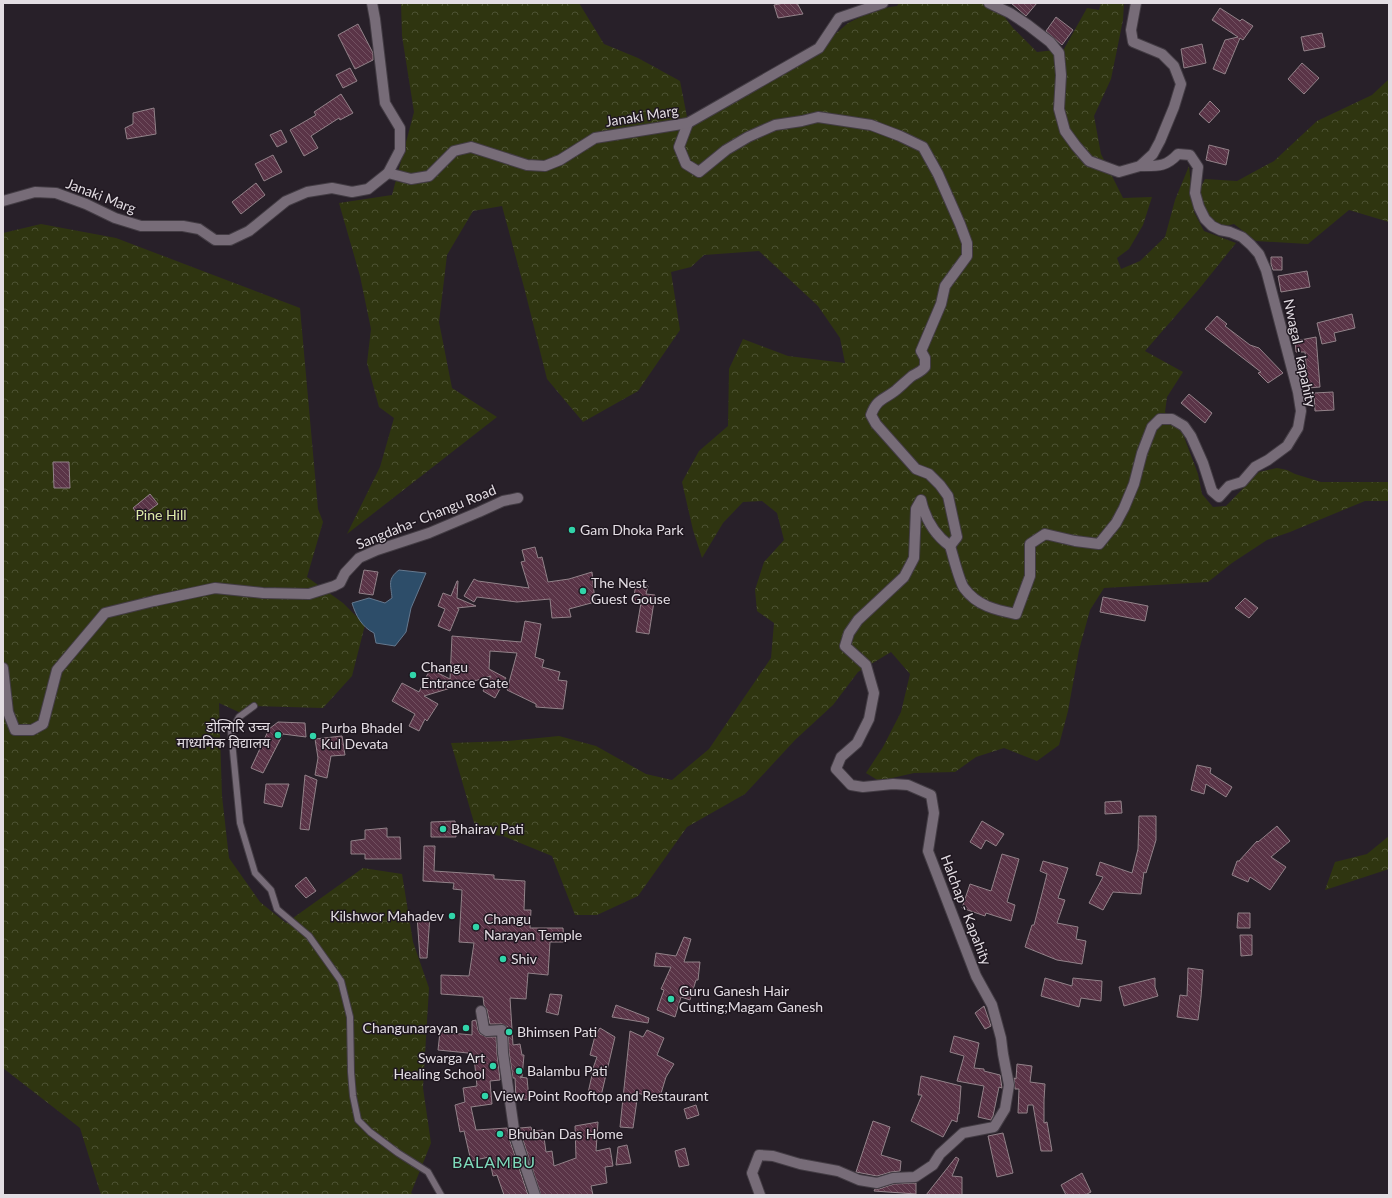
<svg xmlns="http://www.w3.org/2000/svg" width="1392" height="1198" font-family="Lato,'Noto Sans Devanagari',sans-serif">
<defs>
<pattern id="forest-crowns" width="20" height="18" patternUnits="userSpaceOnUse"><rect width="20" height="18" fill="#2f3510"/><path d="M2 6a3 3 0 1 1 6 0M12 15a3 3 0 1 1 6 0" fill="none" stroke="#4d5233"/></pattern>
<pattern id="building-back-hatch" width="6" height="6" patternUnits="userSpaceOnUse"><rect width="6" height="6" fill="#5a3447"/><path d="M-1 5l2 2M0 0l6 6M5-1l2 2" fill="none" stroke="#725161"/></pattern>
</defs>
<rect width="100%" height="100%" fill="#282029"/>
<!-- forest -->
<g fill="url(#forest-crowns)">
<path d="M401,3H579L604,44L638,58L680,81L688,122L819,48L848,23L877,9L897,6L899,3H994L1013,28L1037,52L1064,49L1087,8L1099,10L1101,3H1124L1123,20L1111,79L1094,116L1101,154L1123,198L1152,197L1143,225L1129,249L1117,258L1121,269L1140,261L1165,237L1175,200L1189,166L1194,212L1204,231L1236,243L1199,289L1145,351L1183,372L1167,397L1165,412L1183,434L1198,474L1202,494L1213,507L1226,506L1259,472L1277,468L1287,470L1295,474L1321,482H1389V501H1365L1290,532L1267,540L1232,563L1208,582L1104,588L1090,610L1079,650L1068,711L1059,745L1037,761L1004,748L976,757L955,772L914,773L879,781L866,773L883,747L901,712L910,674L891,652L858,672L833,705L795,740L745,794L687,827L638,896L597,915H575L552,856L503,836L477,833L451,743L507,741L559,736L596,746L646,774L672,780L709,749L771,658L774,623L757,611L755,590L764,562L784,540L777,513L762,501L743,502L723,523L702,558L693,530L682,482L699,451L728,426L729,369L743,339L788,356L845,363L840,338L818,306L759,251L704,255L691,267L671,272L680,330L638,391L583,422L547,379L525,291L502,206L473,211L447,255L439,322L452,388L497,417L347,534L380,467L394,418L379,407L367,363L371,329L360,276L339,203L392,195L414,112L402,36Z"/>
<path d="M1389,79V222L1349,210L1308,244L1256,241L1234,224C1230,225 1223,227 1218,224C1210,220 1199,201 1199,191C1200,188 1203,183 1205,179L1237,181L1274,161L1317,121L1372,95Z"/>
<path d="M41,224L116,238L300,308L318,509L323,522L307,577L343,603L365,625L352,676L323,708L254,706L241,713L219,703L222,796L229,858L260,902L286,923L363,868L402,874L413,942L429,988L423,1088L431,1143L411,1193L415,1195H101L80,1128L3,1068V233Z"/>
<path d="M1389,836V869L1325,890L1335,862L1367,854Z"/>
</g>
<!-- water -->
<path fill="#2d4d69" stroke="#64788e" d="M399,570L426,573L411,608L406,632L395,646L376,643L374,633C362,627 356,616 352,603L369,598L385,603L392,598C391,585 387,579 399,570Z"/>
<!-- building -->
<g fill="url(#building-back-hatch)" stroke="#928289">
<path d="M784,3H797L803,14L778,18L774,5Z"/>
<path d="M1011,3H1037L1026,16Z"/>
<path d="M1220,8L1240,21L1242,19L1253,26L1243,40L1240,38L1225,74L1213,69L1225,40L1238,37L1212,20Z"/>
<path d="M1056,17L1073,30L1062,45L1046,31Z"/>
<path d="M358,24L373,53V60L355,69L338,35Z"/>
<path d="M1322,33L1325,47L1304,51L1301,37Z"/>
<path d="M1202,44L1206,63L1184,68L1181,49Z"/>
<path d="M1302,63L1319,78L1304,94L1288,79Z"/>
<path d="M350,68L357,81L343,88L336,75Z"/>
<path d="M341,94L353,113L340,120L339,118L311,136L318,148L304,156L290,130L316,115L314,112Z"/>
<path d="M1210,101L1220,111L1209,123L1199,114Z"/>
<path d="M154,108L156,134L127,139L125,128L133,124V113Z"/>
<path d="M281,130L287,142L277,147L270,135Z"/>
<path d="M1209,145L1229,150L1226,165L1206,160Z"/>
<path d="M273,155L282,172L264,181L255,164Z"/>
<path d="M256,183L265,195L241,214L232,202Z"/>
<path d="M1271,257H1282V270H1273L1271,264Z"/>
<path d="M1307,271L1310,287L1281,292L1278,276Z"/>
<path d="M1352,314L1355,328L1334,333L1336,341L1322,344L1317,323Z"/>
<path d="M1217,316L1227,324L1225,326L1250,345L1259,348L1283,373L1268,383L1258,373L1261,372L1205,329Z"/>
<path d="M1316,337L1320,387L1308,388L1305,352H1296L1295,341Z"/>
<path d="M1333,392L1334,410L1315,411L1314,393Z"/>
<path d="M1189,394L1212,413L1205,423L1181,403Z"/>
<path d="M53,462H69L70,488H54Z"/>
<path d="M150,494L158,504L140,517L133,508Z"/>
<path d="M535,547L538,558L542,557L548,582L569,579L592,572L595,602L569,609L571,617L552,618L550,599L517,602L477,597L474,602L464,596L474,579L478,581L529,588L521,562L525,561L522,550Z"/>
<path d="M364,570L378,572L373,595L359,593Z"/>
<path d="M457,581H458L457,598L476,606L457,608L459,609L450,631L438,626L445,609L438,606L443,593L451,596Z"/>
<path d="M636,584L648,586L646,594L655,595L649,634L636,632L641,603L633,602Z"/>
<path d="M1103,597L1148,606L1145,621L1100,612Z"/>
<path d="M1245,598L1258,608L1249,618L1235,608Z"/>
<path d="M525,621L541,624L535,657L544,660L542,667L560,672L558,680L567,681L563,709L536,707V704L507,690L517,653L490,651L489,669L506,678L495,698L483,691L491,676L424,696L438,704L427,721L425,719L419,731L409,726L415,714L392,701L402,683L419,692L430,669L450,679L452,636L521,642Z"/>
<path d="M278,722L305,723L306,737L283,734L263,773L251,768L269,729Z"/>
<path d="M342,736L345,755L331,756L327,778L315,775L318,758L315,739Z"/>
<path d="M1197,765L1211,768L1210,773L1232,787L1226,797L1206,784L1204,794L1191,790Z"/>
<path d="M305,775L317,780L309,830L300,829Z"/>
<path d="M266,784H289L282,807L264,803Z"/>
<path d="M1121,801L1122,813L1105,814V802Z"/>
<path d="M1139,816H1156V840L1146,873L1144,872L1141,894L1113,892L1103,910L1089,903L1103,877L1096,875L1100,862L1132,873L1138,849Z"/>
<path d="M455,821L456,837H431V822Z"/>
<path d="M982,821L1004,834L996,846L986,840L981,849L970,842Z"/>
<path d="M1277,826L1290,841L1271,857L1286,867L1270,890L1250,877L1248,882L1232,875L1237,861H1239L1257,841L1258,842Z"/>
<path d="M387,828V837H400L401,859H365V854H351V841L365,839V830Z"/>
<path d="M424,846H435L434,871L494,875V879L525,881L524,910H531L530,928H563L564,942H550L548,975L528,973L526,999L510,998L513,1045L520,1044L522,1055H524L522,1077H520L527,1078L529,1099L516,1100L515,1078H513L509,1052L508,1027L502,1024H490L487,1010L484,1005L483,997L441,994V975L469,976L474,943L459,942L462,890L453,889L454,883L423,881Z"/>
<path d="M1002,854L1019,859L1007,902L1015,905L1011,921L986,913L985,916L962,908L970,884L991,891Z"/>
<path d="M1043,861L1068,868L1058,898L1065,900L1057,923L1078,927L1076,939L1086,941L1082,964L1057,960L1025,947L1032,925H1034L1047,874L1040,871Z"/>
<path d="M306,877L316,891L306,898L295,886Z"/>
<path d="M1238,913H1250V928H1237Z"/>
<path d="M430,915L427,958H420L417,916Z"/>
<path d="M1240,935H1252V955L1241,956Z"/>
<path d="M684,937L691,939L684,962H700L698,980H696L690,1000L681,997L675,1017L657,1010L664,990L661,989L671,967L654,966L656,953L676,956Z"/>
<path d="M1188,968L1203,970L1201,997L1198,1020L1177,1017L1180,995L1187,996Z"/>
<path d="M1045,978L1072,986L1073,978L1102,981L1101,1001L1081,998L1079,1007L1041,996Z"/>
<path d="M1155,978V987L1158,996L1124,1006L1119,987Z"/>
<path d="M550,994L562,995L558,1015L546,1012Z"/>
<path d="M616,1005L649,1018L648,1023L612,1017Z"/>
<path d="M984,1006L991,1026L985,1029L975,1013Z"/>
<path d="M476,1020L478,1030L480,1034L487,1037H496L497,1054L500,1080L490,1081L492,1104L471,1107L476,1130L507,1128L509,1138L528,1195H504L497,1175L493,1176L489,1157L471,1161L464,1131L460,1132L455,1105L465,1102L463,1088L477,1086L474,1057H469L468,1053L438,1050L440,1032L472,1035V1021Z"/>
<path d="M600,1028L615,1037L601,1096L588,1093L592,1075L591,1074L597,1057L590,1055L595,1036Z"/>
<path d="M647,1030L664,1038L657,1055L674,1064L666,1077L659,1100L638,1093L633,1128L620,1127L630,1031L643,1037Z"/>
<path d="M954,1036L979,1043L974,1068L984,1069V1071L1000,1075L1002,1088L999,1087L993,1116L991,1120L978,1117L984,1086L957,1081L964,1056L950,1052Z"/>
<path d="M1017,1064L1032,1066L1030,1082L1045,1084L1044,1100V1123L1047,1122L1052,1151H1041L1033,1105H1028L1027,1113H1018L1019,1089H1015L1014,1078L1016,1079Z"/>
<path d="M921,1076L961,1086L959,1114H958L957,1122L952,1120L943,1137L911,1121L922,1095H918Z"/>
<path d="M696,1105L699,1115L687,1119L684,1109Z"/>
<path d="M873,1121L890,1127L881,1155L901,1161L900,1171L891,1172L877,1176L856,1172Z"/>
<path d="M598,1122L596,1151L610,1148L613,1166L605,1167L607,1183L591,1186L593,1195H541L521,1134L520,1128L531,1127L532,1131L543,1130L546,1152L552,1151L554,1166L576,1158L575,1126Z"/>
<path d="M1003,1133L1013,1173L997,1177L988,1136Z"/>
<path d="M627,1145L631,1163L616,1165L618,1147Z"/>
<path d="M685,1148L689,1165L679,1167L675,1151Z"/>
<path d="M956,1157L959,1159L952,1176L962,1177V1195H926Z"/>
<path d="M1082,1173L1091,1192L1085,1195H1066L1061,1185Z"/>
<path d="M916,1183V1194L874,1191L875,1189H879L894,1184Z"/>
</g>
<g fill="none" stroke-linecap="round" stroke-linejoin="round">
<defs>
<path id="service" d="M254,706L239,717L231,731L240,823L255,873L271,890L277,909L309,936L341,981L350,1017L351,1072L353,1096L358,1120L370,1132L398,1153L428,1172L441,1195"/>
<g id="minor">
<path d="M989,3L1010,13L1028,25L1050,42L1059,53L1061,75L1059,109L1065,131L1076,146L1089,161L1119,172L1140,166L1153,154L1160,141L1174,107L1181,84L1174,66L1162,54L1133,42L1131,30L1136,3"/>
<path d="M688,123L679,147L686,164L699,172L726,150L748,137L775,125L802,121L818,117L871,125L900,136L923,147L938,174L960,224L967,243V256L945,286L941,304L921,351L925,358V367C921,372 917,373 912,376C906,381 901,386 895,391C883,400 877,399 871,415L876,424L916,469L929,474L940,485L948,496L957,537L950,546C935,535 925,518 921,500L916,509L914,558L904,577L858,620L849,633L845,646L866,665L874,693L869,719L857,743L841,757L836,769L851,785L863,787L893,784L908,785L931,795L934,813L928,851L976,976L992,1005L1001,1038L1003,1054L1009,1085L1005,1109L994,1127L963,1133L940,1154L933,1165L915,1177L893,1178L877,1183L859,1180L838,1171L800,1164L773,1156L759,1155L752,1173L760,1195"/>
<path d="M388,173L411,179L429,176L454,151L471,147L527,165L545,166L560,160L595,138L688,123L819,48L839,18L883,3"/>
<path d="M3,201L35,192L56,193L86,204L115,218L141,226H183L199,229L215,240H230L249,231L286,201L307,192L332,188L352,192L368,189L388,173L400,150V128L385,103L375,19L372,3"/>
<path d="M950,546C953,555 959,581 964,588C977,606 996,610 1016,614L1030,576V544L1045,534L1075,541L1099,544L1116,523L1124,508L1134,484L1142,453L1152,427L1160,419H1172L1184,426L1191,436L1203,463L1212,491L1219,497L1229,486L1242,482L1255,467L1268,460L1287,446L1298,428L1301,411L1298,392L1266,270L1259,254L1251,245L1242,237L1230,232L1220,230L1212,226L1205,219L1199,207L1195,193L1198,167L1190,155L1178,154C1166,167 1158,166 1140,166"/>
<path d="M3,668L8,712L15,730H32L43,724L57,670L105,613L154,601L215,588L263,593L309,594L334,586L340,583L345,573L359,558L377,550L429,533L479,512L503,501L518,498"/>
<path d="M481,1011L484,1029L487,1031L502,1030L503,1053L515,1136L535,1195"/>
</g>
</defs>
<!-- service casing -->
<use href="#service" stroke="#433c44" stroke-width="8"/>
<!-- minor casing -->
<use href="#minor" stroke="#433c44" stroke-width="12"/>
<!-- service -->
<use href="#service" stroke="#776c78" stroke-width="6"/>
<!-- minor -->
<use href="#minor" stroke="#776c78" stroke-width="10"/>
</g>
<!-- markers -->
<g fill="#31d4a9" stroke="#1f1720" stroke-width="1.5">
<circle cx="572" cy="530" r="4"/>
<circle cx="583" cy="591" r="4"/>
<circle cx="413" cy="675" r="4"/>
<circle cx="278" cy="735" r="4"/>
<circle cx="313" cy="736" r="4"/>
<circle cx="443" cy="829" r="4"/>
<circle cx="452" cy="916" r="4"/>
<circle cx="476" cy="927" r="4"/>
<circle cx="503" cy="959" r="4"/>
<circle cx="671" cy="999" r="4"/>
<circle cx="466" cy="1028" r="4"/>
<circle cx="509" cy="1032" r="4"/>
<circle cx="493" cy="1066" r="4"/>
<circle cx="519" cy="1071" r="4"/>
<circle cx="485" cy="1096" r="4"/>
<circle cx="500" cy="1134" r="4"/>
</g>
<g text-anchor="middle" stroke-width="3" stroke-linejoin="round" paint-order="stroke">
<!-- street labels -->
<g font-size="14" fill="#e3dde3" stroke="#1f1720">
<text transform="translate(642 116) rotate(-9)" y="5">Janaki Marg</text>
<text transform="translate(101 196) rotate(21)" y="5">Janaki Marg</text>
<text transform="translate(1300 353) rotate(78)" y="5">Nwagal - kapahity</text>
<text transform="translate(426 517) rotate(-22)" y="5">Sangdaha- Changu Road</text>
<text transform="translate(966 910) rotate(69)" y="5">Halchap - Kapahity</text>
</g>
<!-- park labels -->
<g font-size="14" fill="#ddeba6" stroke="#1f1720">
<text x="161" y="520">Pine Hill</text>
</g>
<!-- poi labels -->
<g font-size="14" fill="#e3dde3" stroke="#1f1720" text-anchor="start">
<text x="580" y="535">Gam Dhoka Park</text>
<text x="591" y="588">The Nest<tspan x="591" dy="16">Guest Gouse</tspan></text>
<text x="421" y="672">Changu<tspan x="421" dy="16">Entrance Gate</tspan></text>
<text x="270" y="732" text-anchor="end">डोल्गिरि उच्च<tspan x="270" dy="16">माध्यमिक विद्यालय</tspan></text>
<text x="321" y="733">Purba Bhadel<tspan x="321" dy="16">Kul Devata</tspan></text>
<text x="451" y="834">Bhairav Pati</text>
<text x="444" y="921" text-anchor="end">Kilshwor Mahadev</text>
<text x="484" y="924">Changu<tspan x="484" dy="16">Narayan Temple</tspan></text>
<text x="511" y="964">Shiv</text>
<text x="679" y="996">Guru Ganesh Hair<tspan x="679" dy="16">Cutting;Magam Ganesh</tspan></text>
<text x="458" y="1033" text-anchor="end">Changunarayan</text>
<text x="517" y="1037">Bhimsen Pati</text>
<text x="485" y="1063" text-anchor="end">Swarga Art<tspan x="485" dy="16">Healing School</tspan></text>
<text x="527" y="1076">Balambu Pati</text>
<text x="493" y="1101">View Point Rooftop and Restaurant</text>
<text x="508" y="1139">Bhuban Das Home</text>
</g>
<!-- quarter labels -->
<g font-size="16" letter-spacing="1" fill="#7edabb" stroke="#1f1720">
<text x="494" y="1168">BALAMBU</text>
</g>
</g>
<!-- border -->
<rect width="1392" height="1198" fill="none" stroke="#e3dde3" stroke-width="8"/>
</svg>
